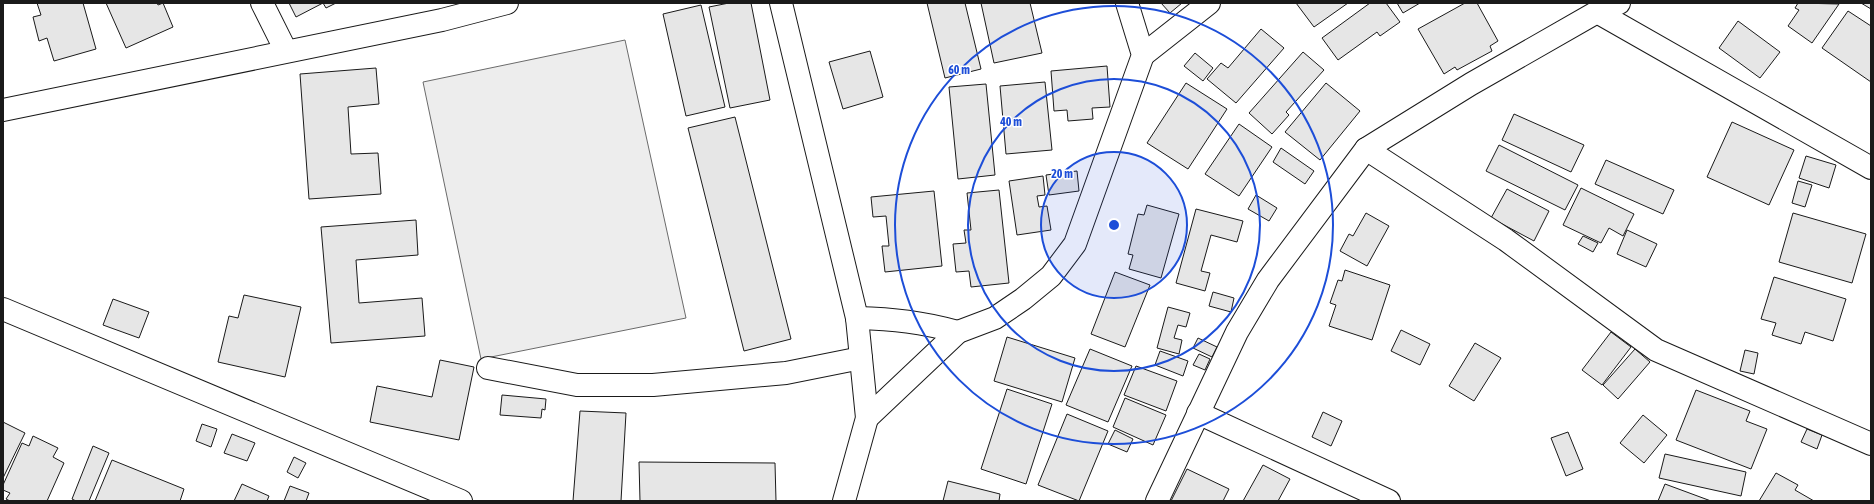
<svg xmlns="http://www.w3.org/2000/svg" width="1874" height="504" font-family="'Asap Condensed',sans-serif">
<rect width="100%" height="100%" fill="#fff"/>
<!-- built -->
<path fill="#ededed" stroke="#6a6a6a" d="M625,40L686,318L481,359L423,82Z"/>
<!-- building -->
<g fill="#e6e6e6" stroke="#1a1a1a">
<path d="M37,3H83L96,49L54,61L47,38L39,41L33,17L41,15Z"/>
<path d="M106,3H157L158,5L163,3L173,27L126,48Z"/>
<path d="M289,3H336L326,8L323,3L296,17Z"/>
<path d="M729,3H751L770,100L730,108L709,7Z"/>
<path d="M927,3H965L981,69L945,78Z"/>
<path d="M981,3H1030L1042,53L994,63Z"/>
<path d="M1161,3H1182L1170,13Z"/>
<path d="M1296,3H1348L1314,27Z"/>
<path d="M1370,3H1386L1400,22L1380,36L1377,32L1338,60L1322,38Z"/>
<path d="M1397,3H1420L1403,13Z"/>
<path d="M1465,3H1477L1498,41L1490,46L1492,51L1457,70L1455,67L1444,74L1418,29Z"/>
<path d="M1798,3L1839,4L1812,43L1788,26L1799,10L1795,8Z"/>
<path d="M1861,3H1871V9Z"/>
<path d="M701,5L725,107L686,116L663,14Z"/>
<path d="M1848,11L1871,26V82L1822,48Z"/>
<path d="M1738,21L1780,52L1760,78L1719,48Z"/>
<path d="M1261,29L1284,48L1236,103L1207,79L1221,63L1228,68Z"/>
<path d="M870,51L883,97L843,109L829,62Z"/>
<path d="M1303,52L1324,70L1286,112L1289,115L1272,134L1249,113Z"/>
<path d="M1195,53L1213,68L1203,81L1184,66Z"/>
<path d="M1107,66L1110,107L1092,108L1093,119L1068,121L1067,110L1054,111L1051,71Z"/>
<path d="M376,68L379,104L348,107L351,154L378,153L381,194L309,199L300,74Z"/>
<path d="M1045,82L1052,150L1006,154L1000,86Z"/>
<path d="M1186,83L1227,109L1188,169L1147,143Z"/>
<path d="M1326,83L1360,111L1320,160L1285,132Z"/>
<path d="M986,84L995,175L958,179L949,87Z"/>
<path d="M1514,114L1584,145L1571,172L1502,140Z"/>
<path d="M735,117L791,339L744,351L688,128Z"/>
<path d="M1732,122L1794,150L1769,205L1707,177Z"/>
<path d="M1239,124L1272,147L1239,196L1205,174Z"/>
<path d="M1499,145L1578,185L1565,210L1486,171Z"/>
<path d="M1281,148L1314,171L1305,184L1273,162Z"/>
<path d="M1806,156L1836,165L1829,188L1799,178Z"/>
<path d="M1606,160L1674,190L1663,214L1595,184Z"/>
<path d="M1077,171L1079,191L1049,195L1046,175Z"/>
<path d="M1043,176L1045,195L1037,196L1039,207L1047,206L1051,230L1017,235L1009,181Z"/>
<path d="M1798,181L1812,185L1805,207L1792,203Z"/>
<path d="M1581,188L1634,214L1623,236L1609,228L1601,243L1563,225Z"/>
<path d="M1507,189L1549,211L1534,241L1491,218Z"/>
<path d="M999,190L1009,283L971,287L969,271L956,272L953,244L966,243L964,230H971L967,193Z"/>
<path d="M934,191L942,266L885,272L882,246H889L886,216L873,217L871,197Z"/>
<path d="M1256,195L1277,208L1269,221L1248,209Z"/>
<path d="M1147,205L1179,214L1161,278L1129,269L1133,255L1128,254L1138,214L1144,215Z"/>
<path d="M1196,209L1243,221L1237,242L1211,235L1201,271L1210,273L1205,291L1176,283Z"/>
<path d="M1366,213L1389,226L1367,266L1340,251L1349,234L1353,236Z"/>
<path d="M1793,213L1866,234L1852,283L1779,262Z"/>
<path d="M416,220L418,255L356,260L359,303L422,298L425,336L331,343L321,227Z"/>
<path d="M1627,230L1657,244L1646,267L1617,254Z"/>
<path d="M1583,236L1598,243L1593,252L1578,244Z"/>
<path d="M1345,270L1390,285L1372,340L1329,326L1336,305L1330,303L1338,280L1342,281Z"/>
<path d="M1115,272L1150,285L1125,347L1091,334Z"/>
<path d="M1774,277L1846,299L1833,341L1805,332L1801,344L1772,335L1776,323L1761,319Z"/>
<path d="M1213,292L1234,298L1231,312L1209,306Z"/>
<path d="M244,295L301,307L285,377L218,362L229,316L238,318Z"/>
<path d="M113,299L149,312L139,338L103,325Z"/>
<path d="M1168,307L1190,313L1186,327L1178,325L1174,338L1182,340L1179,354L1157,348Z"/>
<path d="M1401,330L1430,344L1420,365L1391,351Z"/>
<path d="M1611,332L1631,347L1602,385L1582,370Z"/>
<path d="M1007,337L1075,358L1062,402L994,381Z"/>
<path d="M1198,338L1217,347L1212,357L1193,348Z"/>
<path d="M1475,343L1501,358L1474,401L1449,386Z"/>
<path d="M1090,349L1132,366L1108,422L1066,405Z"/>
<path d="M1635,349L1650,362L1618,399L1603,385Z"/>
<path d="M1745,350L1758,353L1754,374L1740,371Z"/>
<path d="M1160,351L1188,361L1183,376L1155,365Z"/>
<path d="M1199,354L1210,359L1205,370L1193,365Z"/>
<path d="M440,360L474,367L459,440L370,422L377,386L432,397Z"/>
<path d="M1136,366L1177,381L1166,411L1124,395Z"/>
<path d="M1007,389L1052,404L1026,484L981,469Z"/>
<path d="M1696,390L1750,411L1746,421L1767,429L1751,469L1676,440Z"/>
<path d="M502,395L546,399L545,410L542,409L541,418L500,415Z"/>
<path d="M1125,398L1166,415L1153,445L1113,427Z"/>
<path d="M580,411L626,413L621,501H573Z"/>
<path d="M1323,412L1342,421L1331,446L1312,437Z"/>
<path d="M1067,414L1108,431L1079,501L1038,485Z"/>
<path d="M1643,415L1667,435L1644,463L1620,443Z"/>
<path d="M3,422L25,433L3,478Z"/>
<path d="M202,424L217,429L211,447L196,441Z"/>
<path d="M1807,429L1822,435L1817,449L1801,442Z"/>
<path d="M1115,430L1133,439L1127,452L1108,444Z"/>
<path d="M1568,432L1583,469L1566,476L1551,438Z"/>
<path d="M232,434L255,443L247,461L224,453Z"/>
<path d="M33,436L58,448L53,457L64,463L47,501H10L6,499L10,493L3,490V485L22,443L29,446Z"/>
<path d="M93,446L109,453L89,501H76L72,499Z"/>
<path d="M1665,454L1746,472L1741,496L1659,478Z"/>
<path d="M294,457L306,463L298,478L287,472Z"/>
<path d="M112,460L184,489L180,501H95Z"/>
<path d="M639,462L775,463L776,501H640Z"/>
<path d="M1263,465L1290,479L1278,501H1243Z"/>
<path d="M1187,469L1229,489L1223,501H1171Z"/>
<path d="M1776,473L1798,485L1795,490L1814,501H1759Z"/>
<path d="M948,481L1000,494L999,501H943Z"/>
<path d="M242,484L269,496L267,501H234Z"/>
<path d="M1665,484L1711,501H1658Z"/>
<path d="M290,486L309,493L306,501H284Z"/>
</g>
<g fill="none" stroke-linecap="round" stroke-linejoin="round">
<defs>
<g id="minor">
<path d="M262,3L286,51"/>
<path d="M781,3L857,318L867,418L844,501"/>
<path d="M1597,12L1871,168"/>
<path d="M1143,55L1209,3"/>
<path d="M3,110L442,20L507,3"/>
<path d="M1366,149L1506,240L1656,350L1871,444"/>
<path d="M3,309L461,501"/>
<path d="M857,318C894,319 921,322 958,332"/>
<path d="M488,368L577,385H653L786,373L861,358"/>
<path d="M1198,413L1389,501"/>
<path d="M867,418L958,332L995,318L1023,299L1051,276L1075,244L1143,55L1127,3"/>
<path d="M1157,501L1237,332L1268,280L1366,149L1471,84L1597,12L1619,3"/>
</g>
</defs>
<!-- minor casing -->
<use href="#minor" stroke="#1a1a1a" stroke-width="24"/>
<!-- minor -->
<use href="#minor" stroke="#fff" stroke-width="22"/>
</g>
<!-- distance rings -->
<circle cx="1114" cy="225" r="73" fill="#1d4ed8" fill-opacity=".12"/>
<g fill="none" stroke="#1d4ed8" stroke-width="2">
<circle cx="1114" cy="225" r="73"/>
<circle cx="1114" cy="225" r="146"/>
<circle cx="1114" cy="225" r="219"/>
</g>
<circle cx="1114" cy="225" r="6" fill="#1d4ed8" stroke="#fff" stroke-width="2"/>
<g font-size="12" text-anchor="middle" font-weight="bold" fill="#1d4ed8" stroke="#fff" stroke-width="3" stroke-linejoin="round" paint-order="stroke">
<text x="959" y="74">60 m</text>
<text x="1011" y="126">40 m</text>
<text x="1062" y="178">20 m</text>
</g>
<!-- border -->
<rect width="1874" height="504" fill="none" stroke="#1a1a1a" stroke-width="8"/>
</svg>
